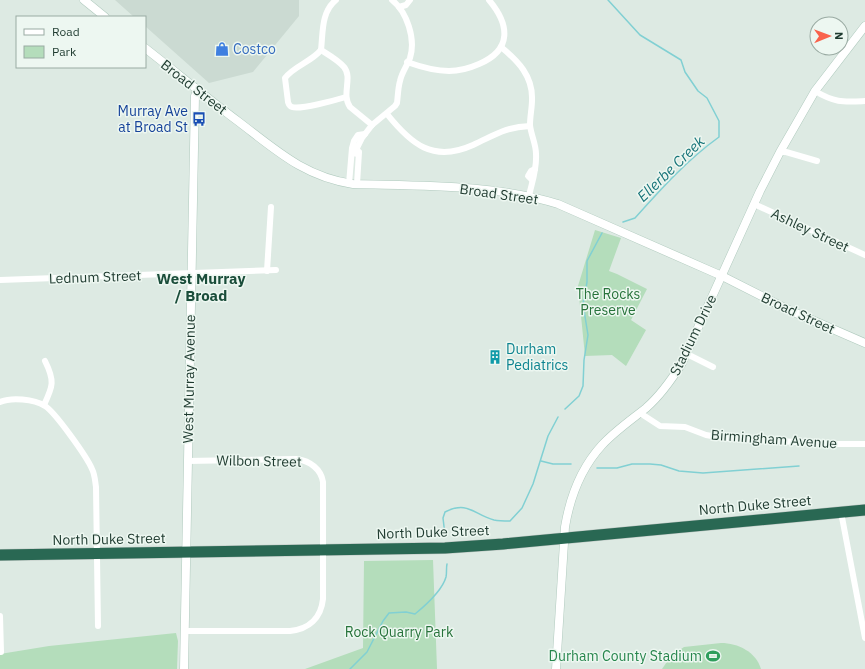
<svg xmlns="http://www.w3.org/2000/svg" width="865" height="669" font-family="'IBM Plex Sans',sans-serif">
<rect width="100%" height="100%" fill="#ddeae3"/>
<!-- built -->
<path fill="#cbdad2" d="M115,0H299V16L253,72L209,83L145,26V17H134Z"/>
<!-- green -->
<g fill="#b4ddbb">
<path d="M595,230L621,238L609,271L617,274L647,289L631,320L646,330L626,366L612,355L585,356L578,286Z"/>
<path d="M433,560L437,669H305L363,648L364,561Z"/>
<path d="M176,633L178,641L177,669H0V654L49,646Z"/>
<path d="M721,643C738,643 756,652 761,669H662L671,656L684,647Z"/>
</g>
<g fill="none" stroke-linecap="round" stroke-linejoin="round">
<!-- stream -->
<g stroke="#81d0d3" stroke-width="1.5">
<path d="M608,0L640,35L681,60L685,72L698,91L707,98L719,121V137C687,160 661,189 635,218L623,222"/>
<path d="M565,409L579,396L583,386L584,360L588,335L583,304L587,282V261L602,233"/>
<path d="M541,461L553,464H571"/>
<path d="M597,468H617L632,464H650L661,465L679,471L703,473L799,466"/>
<path d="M445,535L443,518L445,512C468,500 474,515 494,520C499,521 505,521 510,521L522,508L533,484L548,436L558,417"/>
<path d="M350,669L367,652L383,621L389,613L406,612L415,614C426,605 442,591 446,577C447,573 446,568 447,564"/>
</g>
<defs>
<g id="secondary">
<path d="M84,0L105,17"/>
<path d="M145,48C177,73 207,98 239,122C277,151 305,177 353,184C421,186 492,184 558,204L722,276L789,310L865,343"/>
<path d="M184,669L195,96L197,90"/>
<path d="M556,669L565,527C570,497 581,468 602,445C615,431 631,420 646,408C661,395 672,379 682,363L760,191L780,152L815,91L865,26"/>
</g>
<path id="highway" d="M0,555L445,548L503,544L865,510"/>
</defs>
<!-- secondary casing -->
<use href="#secondary" stroke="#b0cabe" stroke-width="9"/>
<!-- highway casing -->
<use href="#highway" stroke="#bcc4c1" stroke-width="12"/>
<!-- street -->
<g stroke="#fff" stroke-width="6">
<path d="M336,0C321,12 323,33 321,50C329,55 338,60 344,67C353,78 341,94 350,107L372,125"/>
<path d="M399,7L406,5L410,0"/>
<path d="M501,47C518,61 533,76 532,100C532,108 530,116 530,125C531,135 536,144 536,154C537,169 532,182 529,196"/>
<path d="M321,50C311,62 294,66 285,78L288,102C289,105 289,106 292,107C300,110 336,100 346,97"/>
<path d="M407,62C421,67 435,71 449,71C459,71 470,68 479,64C512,50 510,25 489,0"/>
<path d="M815,91C835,103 843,102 865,101"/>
<path d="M387,114C411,144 433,163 473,145C495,135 505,127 530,126"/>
<path d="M780,152H786L817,161"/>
<path d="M353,153L358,154L357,148L362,138L372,125L395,106L397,103C398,95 398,88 400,81C402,72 407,66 410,58C416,39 407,12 392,0"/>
<path d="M532,180L528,176L531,171L535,169"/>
<path d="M349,184L352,148L354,141L358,135L365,134"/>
<path d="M357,184L359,152"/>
<path d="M754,204L865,255"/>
<path d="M267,271L271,207"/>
<path d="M0,280L276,270"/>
<path d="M687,354L713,367"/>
<path d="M0,402C11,397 34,399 45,406C55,412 87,457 92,469C95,475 95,481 96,487L98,626"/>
<path d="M44,405C53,386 55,381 45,361"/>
<path d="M640,413L660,426L685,427L706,435L723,438L833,444H865"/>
<path d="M841,512L865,638"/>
<path d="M0,616L1,652"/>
<path d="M185,631H290C309,629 321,618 323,599V482C321,469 310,461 297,459L187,461"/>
</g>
<!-- secondary -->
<use href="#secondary" stroke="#fff" stroke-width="8"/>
<!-- highway -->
<use href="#highway" stroke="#296853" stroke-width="11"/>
</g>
<!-- icons -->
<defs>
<symbol id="shop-bare" viewBox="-9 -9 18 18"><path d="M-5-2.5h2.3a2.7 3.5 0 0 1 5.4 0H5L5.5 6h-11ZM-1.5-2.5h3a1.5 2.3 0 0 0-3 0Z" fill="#3f7fe0" stroke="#edf7f1" stroke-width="2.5" paint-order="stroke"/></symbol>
<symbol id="bus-bare" viewBox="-9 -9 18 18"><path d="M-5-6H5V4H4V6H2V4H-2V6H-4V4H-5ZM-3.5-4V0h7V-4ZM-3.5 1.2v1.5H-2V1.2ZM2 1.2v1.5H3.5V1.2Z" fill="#1a4fb4" stroke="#edf7f1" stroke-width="2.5" paint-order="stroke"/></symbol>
<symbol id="building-bare" viewBox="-9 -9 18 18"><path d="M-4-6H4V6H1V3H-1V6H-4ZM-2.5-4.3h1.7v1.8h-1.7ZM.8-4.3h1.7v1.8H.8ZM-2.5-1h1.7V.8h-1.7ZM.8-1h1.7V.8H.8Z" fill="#0f9aa8" stroke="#edf7f1" stroke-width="2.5" paint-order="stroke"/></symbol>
<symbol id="stadium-bare" viewBox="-9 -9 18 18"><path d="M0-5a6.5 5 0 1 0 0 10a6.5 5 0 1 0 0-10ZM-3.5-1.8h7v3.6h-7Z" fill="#2e9e5b" stroke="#edf7f1" stroke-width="2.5" paint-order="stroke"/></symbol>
</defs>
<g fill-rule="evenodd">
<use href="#shop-bare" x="212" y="39" width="20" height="20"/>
<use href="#bus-bare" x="189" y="109" width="20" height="20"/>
<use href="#building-bare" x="485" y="347" width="20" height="20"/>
<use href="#stadium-bare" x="703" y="646" width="20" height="20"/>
</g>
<g text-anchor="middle" stroke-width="3" stroke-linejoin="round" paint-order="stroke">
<!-- shop labels -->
<g font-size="14" fill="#366cbe" stroke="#edf7f1" text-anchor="start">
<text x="233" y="54">Costco</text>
</g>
<!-- street labels -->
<g font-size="14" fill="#1e3a2f" stroke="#edf7f1">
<text transform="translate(194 87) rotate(38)" y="5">Broad Street</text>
<text transform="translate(499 194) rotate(8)" y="5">Broad Street</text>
<text transform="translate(810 230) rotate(25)" y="5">Ashley Street</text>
<text transform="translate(95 277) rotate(-2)" y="5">Lednum Street</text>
<text transform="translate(798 313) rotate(25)" y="5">Broad Street</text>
<text transform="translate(693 335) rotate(-64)" y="5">Stadium Drive</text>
<text transform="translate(189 379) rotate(-89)" y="5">West Murray Avenue</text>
<text transform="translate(774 439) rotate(4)" y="5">Birmingham Avenue</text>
<text transform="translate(259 461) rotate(1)" y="5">Wilbon Street</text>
<text transform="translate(755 505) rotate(-5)" y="5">North Duke Street</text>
<text transform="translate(433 532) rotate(-2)" y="5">North Duke Street</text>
<text transform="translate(109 539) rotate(-1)" y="5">North Duke Street</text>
</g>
<!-- transit labels -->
<g font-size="14" fill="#164399" stroke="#edf7f1" text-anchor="end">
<text x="188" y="116">Murray Ave<tspan x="188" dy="16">at Broad St</tspan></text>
</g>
<!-- park labels -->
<g font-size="14" fill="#27733b" stroke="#edf7f1">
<text x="608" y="299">The Rocks<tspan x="608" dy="16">Preserve</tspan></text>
<text x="399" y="637">Rock Quarry Park</text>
</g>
<!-- culture labels -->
<g font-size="14" fill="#0d838f" stroke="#edf7f1" text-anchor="start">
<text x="506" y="354">Durham<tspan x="506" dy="16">Pediatrics</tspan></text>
</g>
<!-- leisure labels -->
<g font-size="14" fill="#27864d" stroke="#edf7f1" text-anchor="end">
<text x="702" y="661">Durham County Stadium</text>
</g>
<!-- water labels -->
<g font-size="15" font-style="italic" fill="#167378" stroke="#edf7f1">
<text transform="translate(671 169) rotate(-44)" y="5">Ellerbe Creek</text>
</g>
<!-- neighbourhood labels -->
<g font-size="15" font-weight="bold" fill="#1a4d3a" stroke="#edf7f1">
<text x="201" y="284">West Murray<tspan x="201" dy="17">/ Broad</tspan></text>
</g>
</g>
<!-- legend -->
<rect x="16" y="16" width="130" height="52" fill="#edf7f1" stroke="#9aaba3"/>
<rect x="24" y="29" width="20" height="6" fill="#ffffff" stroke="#9aaba3"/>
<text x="52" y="36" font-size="12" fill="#1e3a2f">Road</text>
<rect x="24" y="46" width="20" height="12" fill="#b4ddbb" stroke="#9aaba3"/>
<text x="52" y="56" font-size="12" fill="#1e3a2f">Park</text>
<!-- north arrow -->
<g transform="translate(829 36) rotate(89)"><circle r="19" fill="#edf7f1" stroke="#9aaba3"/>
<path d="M0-3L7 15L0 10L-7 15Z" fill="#f9624c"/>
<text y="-6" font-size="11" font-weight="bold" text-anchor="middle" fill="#1e3a2f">N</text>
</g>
</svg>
